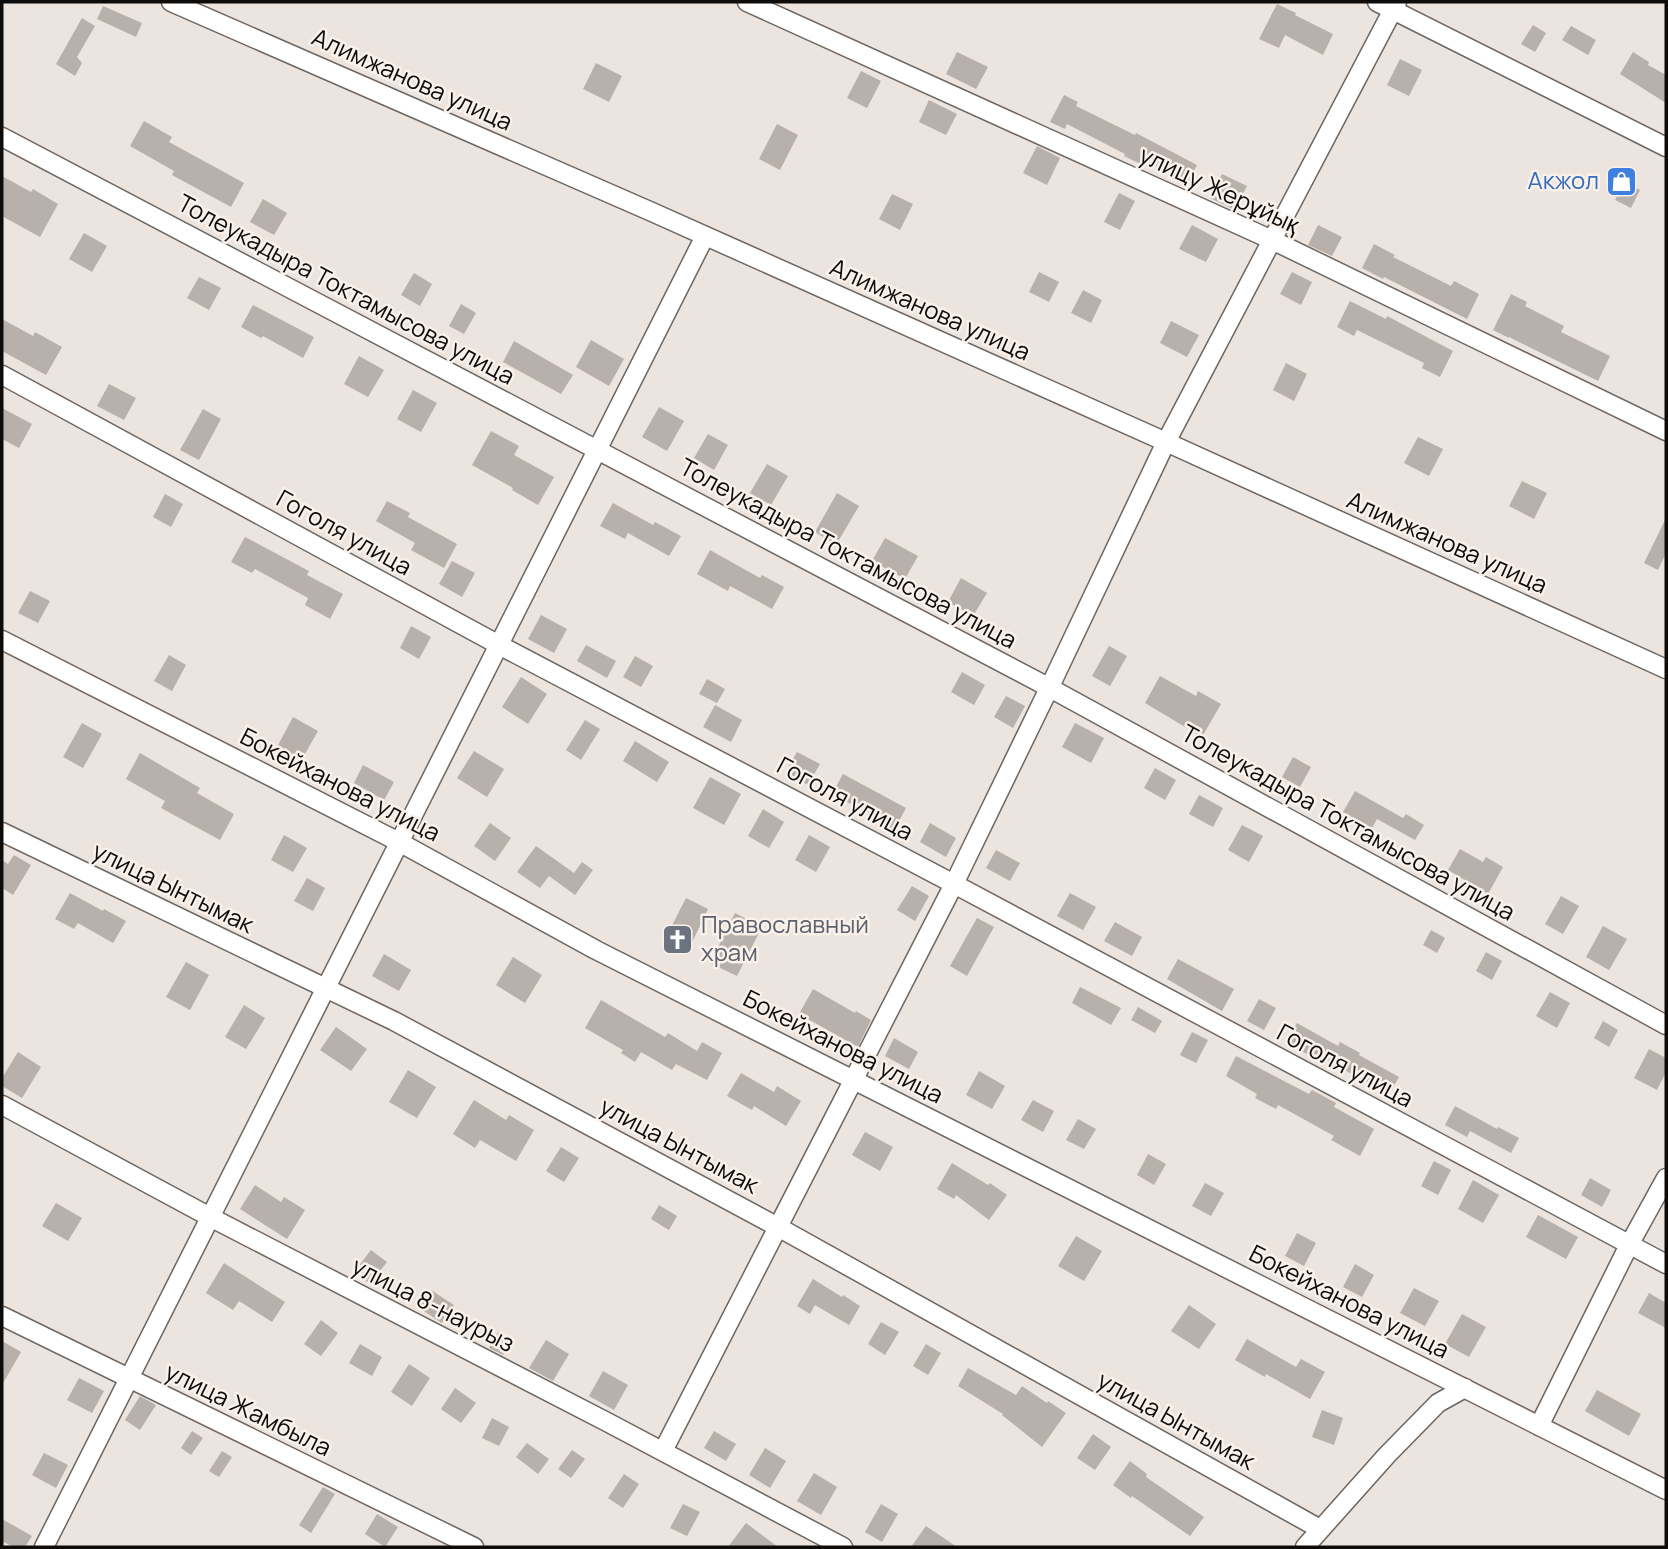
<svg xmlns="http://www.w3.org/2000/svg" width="1668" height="1549" font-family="Manrope,sans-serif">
<rect width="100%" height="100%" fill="#ece4de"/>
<!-- building -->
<g fill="#b8b0aa">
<path d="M1277,4L1296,13L1295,15L1333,34L1323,55L1285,35L1279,48L1259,39Z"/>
<path d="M103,6L142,23L136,37L97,19Z"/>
<path d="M82,18L95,26L77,57L82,63L75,76L56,64Z"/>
<path d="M1533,25L1546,33L1535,52L1521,44Z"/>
<path d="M1571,26L1596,40L1588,55L1562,40Z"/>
<path d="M957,52L988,67L976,89L946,74Z"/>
<path d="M1633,52L1649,62L1648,65L1666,75V103L1620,74Z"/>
<path d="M1400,59L1422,70L1409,96L1387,85Z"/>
<path d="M596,63L622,76L609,102L583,89Z"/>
<path d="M861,71L881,81L867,108L847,98Z"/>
<path d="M1064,95L1078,102L1076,106L1135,135L1136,133L1197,165L1188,183L1149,163L1147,167L1124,156L1125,154L1067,124L1065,129L1050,122Z"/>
<path d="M929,100L957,114L946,135L919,122Z"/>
<path d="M144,121L172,137L169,142L244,183L231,207L172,175L174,171L130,146Z"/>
<path d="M777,124L798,135L780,170L759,159Z"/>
<path d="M1037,146L1060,158L1047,185L1023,173Z"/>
<path d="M1222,174L1247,186L1235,210L1210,198Z"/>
<path d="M2,176L31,192L33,189L58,204L40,237L2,216Z"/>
<path d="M1624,182L1640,190L1631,208L1615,200Z"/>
<path d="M1119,193L1135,201L1120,230L1104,222Z"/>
<path d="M892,194L913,204L900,230L879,219Z"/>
<path d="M263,199L287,213L274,235L250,222Z"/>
<path d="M1192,225L1218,239L1206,262L1179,249Z"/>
<path d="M1318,225L1342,237L1332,256L1308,245Z"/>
<path d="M84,233L107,246L92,272L69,259Z"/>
<path d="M1374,244L1395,255L1393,257L1451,286L1454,281L1479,294L1467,319L1384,277L1383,279L1362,268Z"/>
<path d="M1039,272L1059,282L1049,302L1029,292Z"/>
<path d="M1292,272L1312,282L1301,305L1280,294Z"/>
<path d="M414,273L432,284L420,306L401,295Z"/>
<path d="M199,277L221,288L209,310L187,298Z"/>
<path d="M1083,290L1102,300L1091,323L1071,313Z"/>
<path d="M1511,294L1527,302L1525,306L1564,326L1561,332L1610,356L1598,381L1509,337V338L1493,330Z"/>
<path d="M1350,301L1386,319L1387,316L1453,351L1440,377L1422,368L1424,363L1357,330L1354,336L1337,327Z"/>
<path d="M461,304L476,313L464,334L449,326Z"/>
<path d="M253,305L314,337L303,358L263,336L261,338L241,327Z"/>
<path d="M2,319L33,336L35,332L62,347L46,375L2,351Z"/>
<path d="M1171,321L1199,335L1187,357L1160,343Z"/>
<path d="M591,340L624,359L609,386L576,367Z"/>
<path d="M514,341L573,375L561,394L503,362Z"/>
<path d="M359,356L384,370L368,397L344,384Z"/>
<path d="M1286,363L1307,374L1294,401L1273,390Z"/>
<path d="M109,384L136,398L124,420L97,406Z"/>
<path d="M413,390L437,403L421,432L397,419Z"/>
<path d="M659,407L684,421L667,451L642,437Z"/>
<path d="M2,408L32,424L19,448L2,439Z"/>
<path d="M203,409L221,419L199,460L180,450Z"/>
<path d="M491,431L519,446L514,455L554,477L538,505L512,490L513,488L472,465Z"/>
<path d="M708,434L728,445L714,470L694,458Z"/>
<path d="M1418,437L1443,449L1429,476L1404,463Z"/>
<path d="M767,464L788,476L771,505L750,493Z"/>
<path d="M1522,481L1547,493L1534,519L1509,506Z"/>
<path d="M837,493L859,506L836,545L815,532Z"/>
<path d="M165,494L183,504L171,527L153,517Z"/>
<path d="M387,501L410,513L408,517L457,544L444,568L411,550L415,543L376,521Z"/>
<path d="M613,503L653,525L655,522L681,536L669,556L628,533L625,539L600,526Z"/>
<path d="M1666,518V553L1658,570L1644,563Z"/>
<path d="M245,537L309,571L307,575L343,594L330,619L305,605L308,598L255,569L252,573L231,562Z"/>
<path d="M885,538L918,556L905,579L872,561Z"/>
<path d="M710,550L760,578L762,575L784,587L772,609L730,586L728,591L697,574Z"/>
<path d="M452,561L475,573L462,597L439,584Z"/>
<path d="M961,578L987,593L973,616L948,602Z"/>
<path d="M30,591L50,601L38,623L18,613Z"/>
<path d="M541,615L567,629L554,653L528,639Z"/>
<path d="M411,626L431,637L419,659L400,648Z"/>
<path d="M586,645L616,661L607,678L577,661Z"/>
<path d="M1109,646L1127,656L1110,686L1092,676Z"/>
<path d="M169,655L186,665L172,691L154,681Z"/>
<path d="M635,656L653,666L641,687L623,677Z"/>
<path d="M962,672L985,685L974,705L951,692Z"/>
<path d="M1160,676L1196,696L1198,691L1221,704L1202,737L1145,703Z"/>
<path d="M521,677L547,694L528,724L502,707Z"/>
<path d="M707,679L725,689L717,703L699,694Z"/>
<path d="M1006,696L1025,706L1013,728L994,717Z"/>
<path d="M715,705L742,720L731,742L703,727Z"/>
<path d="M293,717L318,731L301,761L277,747Z"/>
<path d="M585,720L600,729L581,760L566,750Z"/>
<path d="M82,723L102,734L83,768L63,757Z"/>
<path d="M1075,723L1104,738L1091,763L1062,747Z"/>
<path d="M635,741L669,762L657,782L623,761Z"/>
<path d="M474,751L504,769L487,797L457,778Z"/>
<path d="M797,752L820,764L808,785L785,773Z"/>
<path d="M140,753L200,788L197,793L234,814L220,840L161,808L165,801L126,779Z"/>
<path d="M1293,757L1311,767L1300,787L1282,777Z"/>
<path d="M363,765L394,782L384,800L354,783Z"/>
<path d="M1155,768L1176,780L1165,800L1144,788Z"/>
<path d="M843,774L906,808L893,832L869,819L871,815L832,794Z"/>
<path d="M710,777L741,794L724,825L693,808Z"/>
<path d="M1355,791L1403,818L1406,814L1424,825L1415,840L1377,819L1372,828L1343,812Z"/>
<path d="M1199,795L1223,808L1213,827L1189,814Z"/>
<path d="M763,809L784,822L769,848L748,836Z"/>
<path d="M490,823L511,838L495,861L474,846Z"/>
<path d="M930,823L956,838L946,857L920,842Z"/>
<path d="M1242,825L1263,836L1249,862L1228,850Z"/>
<path d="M284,835L307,848L293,872L271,860Z"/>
<path d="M809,835L830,847L816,872L795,860Z"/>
<path d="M536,846L574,873L582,862L593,870L575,895L549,876L540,888L517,872Z"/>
<path d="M1460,849L1483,862L1486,857L1503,867L1488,894L1448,870Z"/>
<path d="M996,850L1020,863L1010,881L986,868Z"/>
<path d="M14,855L31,865L13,895L2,888V860L8,864Z"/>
<path d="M307,878L325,888L313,911L294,901Z"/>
<path d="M912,886L929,896L915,921L897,910Z"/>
<path d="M70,893L103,911L104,909L126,921L113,943L78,923L74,929L55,919Z"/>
<path d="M1070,893L1096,907L1083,930L1057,916Z"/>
<path d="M1561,896L1579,906L1563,934L1545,924Z"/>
<path d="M686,898L708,909L687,953L664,941Z"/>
<path d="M735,913L762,927L737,976L710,963Z"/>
<path d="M977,918L994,927L967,976L950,966Z"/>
<path d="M1115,922L1142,937L1132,956L1104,941Z"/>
<path d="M1603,926L1627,939L1609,970L1586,957Z"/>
<path d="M1431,930L1445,938L1437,953L1423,945Z"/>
<path d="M1486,952L1502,961L1492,980L1476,971Z"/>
<path d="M384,954L411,970L399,991L372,976Z"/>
<path d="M513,957L542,975L525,1003L496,985Z"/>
<path d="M1178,959L1234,989L1222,1011L1167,979Z"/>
<path d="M186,962L209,975L190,1010L166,997Z"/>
<path d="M1080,987L1121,1008L1111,1025L1072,1003Z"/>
<path d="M813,989L855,1013L856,1011L871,1020L858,1047L799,1014Z"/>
<path d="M1550,992L1570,1003L1557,1028L1536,1016Z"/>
<path d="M1259,999L1276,1008L1264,1030L1247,1021Z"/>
<path d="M601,1000L665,1037L668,1033L697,1051L702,1042L722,1053L707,1080L676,1064L672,1070L641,1052L635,1062L621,1053L623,1050L585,1028Z"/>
<path d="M244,1005L265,1018L246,1049L225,1037Z"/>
<path d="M1138,1007L1162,1021L1155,1033L1131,1020Z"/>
<path d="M1603,1021L1618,1030L1609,1047L1594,1038Z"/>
<path d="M1297,1023L1338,1046L1340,1042L1360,1053L1359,1055L1399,1077L1389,1094L1309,1051L1307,1054L1286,1043Z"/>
<path d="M336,1027L367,1049L351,1071L320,1050Z"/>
<path d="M1192,1032L1208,1040L1196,1063L1180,1055Z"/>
<path d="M894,1038L918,1052L909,1069L885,1056Z"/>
<path d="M1649,1049L1666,1058V1072L1657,1090L1634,1078Z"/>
<path d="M18,1052L41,1067L22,1098L2,1086V1078Z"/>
<path d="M1236,1056L1309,1094L1312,1090L1336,1103L1334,1107L1374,1129L1360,1156L1331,1140L1334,1136L1278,1105L1276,1109L1255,1098L1257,1094L1226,1076Z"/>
<path d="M408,1070L436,1087L417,1118L389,1102Z"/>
<path d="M979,1071L1005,1086L992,1109L966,1095Z"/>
<path d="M741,1073L774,1092L777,1086L801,1101L786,1126L754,1106L752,1110L727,1096Z"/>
<path d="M474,1100L506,1120L509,1115L534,1130L516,1161L480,1140L475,1148L453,1134Z"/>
<path d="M1033,1100L1054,1111L1043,1132L1021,1120Z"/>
<path d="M1455,1106L1497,1129L1498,1127L1519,1138L1511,1153L1470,1131L1467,1137L1445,1125Z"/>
<path d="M1078,1119L1096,1129L1084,1149L1066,1140Z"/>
<path d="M865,1132L893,1147L880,1171L852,1155Z"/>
<path d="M561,1147L579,1158L564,1182L546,1171Z"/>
<path d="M1148,1154L1166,1164L1154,1185L1137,1175Z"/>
<path d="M1434,1161L1451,1170L1438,1195L1421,1186Z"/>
<path d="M952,1163L988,1185L990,1183L1007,1195L989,1220L956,1195L954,1199L937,1189Z"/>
<path d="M1590,1178L1611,1190L1602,1207L1581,1195Z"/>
<path d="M1473,1180L1499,1195L1483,1223L1458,1209Z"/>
<path d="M1205,1183L1224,1193L1211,1216L1192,1206Z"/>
<path d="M255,1185L281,1202L284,1197L305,1210L287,1239L240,1209Z"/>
<path d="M56,1203L82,1218L68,1241L42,1226Z"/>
<path d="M659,1205L677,1216L669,1230L651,1219Z"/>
<path d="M1538,1215L1578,1237L1566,1259L1526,1237Z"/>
<path d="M1297,1233L1316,1243L1304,1266L1285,1256Z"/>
<path d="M1076,1236L1102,1251L1084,1281L1058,1266Z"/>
<path d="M371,1250L387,1262L370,1284L354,1272Z"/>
<path d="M224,1263L285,1302L272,1322L239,1301L233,1310L206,1293Z"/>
<path d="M1355,1264L1374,1275L1362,1297L1343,1287Z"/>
<path d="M813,1279L842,1297L843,1295L860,1306L849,1325L815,1305L810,1314L797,1306Z"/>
<path d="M1414,1288L1439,1301L1425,1326L1400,1313Z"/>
<path d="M431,1290L454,1305L442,1323L419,1308Z"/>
<path d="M1649,1293L1666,1303V1328L1638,1313Z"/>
<path d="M1189,1305L1216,1324L1199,1349L1171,1331Z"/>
<path d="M1462,1314L1486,1327L1469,1357L1445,1344Z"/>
<path d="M321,1320L338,1333L321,1356L304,1344Z"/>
<path d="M881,1322L899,1332L885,1355L868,1344Z"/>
<path d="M498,1332L512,1339L503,1355L489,1348Z"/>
<path d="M1247,1339L1296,1367L1301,1359L1325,1372L1310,1399L1266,1374L1265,1377L1235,1360Z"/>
<path d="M546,1340L569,1354L553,1381L529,1368Z"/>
<path d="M2,1341L21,1352L2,1385Z"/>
<path d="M360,1344L382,1357L372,1376L349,1363Z"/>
<path d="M926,1344L941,1353L928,1375L913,1366Z"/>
<path d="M409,1364L430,1378L412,1406L391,1392Z"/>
<path d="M968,1368L1016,1395L1022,1386L1047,1403L1048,1401L1066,1413L1042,1447L1002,1415L1003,1414L958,1386Z"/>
<path d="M603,1371L628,1385L614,1410L589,1396Z"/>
<path d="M79,1378L104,1391L92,1413L67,1400Z"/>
<path d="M455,1388L476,1403L461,1423L441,1409Z"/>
<path d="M1597,1390L1641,1414L1629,1436L1585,1411Z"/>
<path d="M140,1396L156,1405L140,1430L125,1420Z"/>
<path d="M1322,1410L1343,1418L1334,1445L1312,1437Z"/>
<path d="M492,1418L509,1427L499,1446L482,1438Z"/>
<path d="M192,1431L203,1438L191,1455L181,1448Z"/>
<path d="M714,1431L736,1444L726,1461L704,1448Z"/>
<path d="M1093,1434L1111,1447L1095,1470L1077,1458Z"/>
<path d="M527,1443L549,1459L538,1474L516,1457Z"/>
<path d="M765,1448L786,1461L770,1488L749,1475Z"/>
<path d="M572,1450L585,1459L571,1478L558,1469Z"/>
<path d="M222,1451L232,1457L219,1477L209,1471Z"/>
<path d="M44,1453L68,1465L56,1488L32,1475Z"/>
<path d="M1130,1461L1147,1474L1146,1477L1204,1517L1190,1536L1132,1496L1131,1498L1113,1485Z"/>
<path d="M814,1473L837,1487L821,1515L797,1501Z"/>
<path d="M624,1474L639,1484L623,1508L608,1498Z"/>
<path d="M323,1487L335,1494L311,1533L299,1525Z"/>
<path d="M683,1504L700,1512L687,1536L670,1528Z"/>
<path d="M881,1504L898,1514L882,1542L865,1532Z"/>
<path d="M377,1514L398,1527L385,1547L365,1534Z"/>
<path d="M2,1519L32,1536L25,1547H13L2,1541Z"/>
<path d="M746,1523L778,1547H728Z"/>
<path d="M926,1526L957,1547H911Z"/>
</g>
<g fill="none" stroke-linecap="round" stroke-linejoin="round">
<defs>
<g id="minor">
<path d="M171,2L652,212L1166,442L1666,669"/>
<path d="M747,2L1272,240L1666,431"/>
<path d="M1377,2L1666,147"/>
<path d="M2,137L1050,688L1666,1025"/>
<path d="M2,375L499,645L954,884L1666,1264"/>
<path d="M2,640L399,842L596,950L1666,1490"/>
<path d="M2,832L394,1021L778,1227L1320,1529"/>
<path d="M2,1105L210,1217L607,1422L843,1547"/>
<path d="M2,1316L474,1547"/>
<path d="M1539,1426L1629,1245L1666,1178"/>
<path d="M663,1451L954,884L1054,678L1166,442L1397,2"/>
<path d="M44,1547L705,236"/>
<path d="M1305,1547L1387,1455L1438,1403L1465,1388"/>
</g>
</defs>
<!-- minor casing -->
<use href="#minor" stroke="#6d6660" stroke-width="21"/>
<!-- minor -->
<use href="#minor" stroke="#fff" stroke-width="18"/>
</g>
<!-- icons -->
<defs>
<symbol id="shop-square" viewBox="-11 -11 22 22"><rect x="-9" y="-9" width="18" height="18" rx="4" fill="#3f7fe0" stroke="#faf1eb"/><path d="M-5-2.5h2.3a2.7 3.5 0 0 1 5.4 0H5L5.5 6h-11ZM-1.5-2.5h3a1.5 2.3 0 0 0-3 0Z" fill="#fff"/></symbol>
<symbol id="church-square" viewBox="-11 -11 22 22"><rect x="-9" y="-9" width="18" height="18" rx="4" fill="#6b7280" stroke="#faf1eb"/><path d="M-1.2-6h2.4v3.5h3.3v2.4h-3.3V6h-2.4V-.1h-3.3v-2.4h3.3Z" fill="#fff"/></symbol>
</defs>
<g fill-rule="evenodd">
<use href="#shop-square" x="1604" y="164" width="35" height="35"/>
<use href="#church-square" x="660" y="922" width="35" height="35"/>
</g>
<g text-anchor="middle" stroke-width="5" stroke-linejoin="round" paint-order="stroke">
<!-- street labels -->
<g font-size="24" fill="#0e0c0a" stroke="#faf1eb">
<text transform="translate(412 80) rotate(24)" y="8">Алимжанова улица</text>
<text transform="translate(1219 190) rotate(25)" y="8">улицу Жерұйық</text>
<text transform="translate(346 290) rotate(28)" y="8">Толеукадыра Токтамысова улица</text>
<text transform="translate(930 310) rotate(24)" y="8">Алимжанова улица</text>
<text transform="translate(344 533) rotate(29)" y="8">Гоголя улица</text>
<text transform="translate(1447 543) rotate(24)" y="8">Алимжанова улица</text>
<text transform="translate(848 554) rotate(28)" y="8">Толеукадыра Токтамысова улица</text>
<text transform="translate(340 785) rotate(27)" y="8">Бокейханова улица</text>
<text transform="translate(845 799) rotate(28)" y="8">Гоголя улица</text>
<text transform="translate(1348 823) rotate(29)" y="8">Толеукадыра Токтамысова улица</text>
<text transform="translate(173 888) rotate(26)" y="8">улица Ынтымак</text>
<text transform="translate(843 1047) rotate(27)" y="8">Бокейханова улица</text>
<text transform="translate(1345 1066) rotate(28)" y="8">Гоголя улица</text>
<text transform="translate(679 1146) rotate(28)" y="8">улица Ынтымак</text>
<text transform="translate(1349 1302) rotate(27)" y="8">Бокейханова улица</text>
<text transform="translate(433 1305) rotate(27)" y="8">улица 8-наурыз</text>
<text transform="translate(248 1410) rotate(26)" y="8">улица Жамбыла</text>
<text transform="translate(1176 1421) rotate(29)" y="8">улица Ынтымак</text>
</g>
<!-- shop labels -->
<g font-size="24" fill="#366cbe" stroke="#faf1eb" text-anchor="end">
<text x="1599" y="189">Акжол</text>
</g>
<!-- worship labels -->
<g font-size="24" fill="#5b616d" stroke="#faf1eb" text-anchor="start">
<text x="701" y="933">Православный<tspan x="701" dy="28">храм</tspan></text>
</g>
</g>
<!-- border -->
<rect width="1668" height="1549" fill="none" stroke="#0e0c0a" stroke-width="7"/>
</svg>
